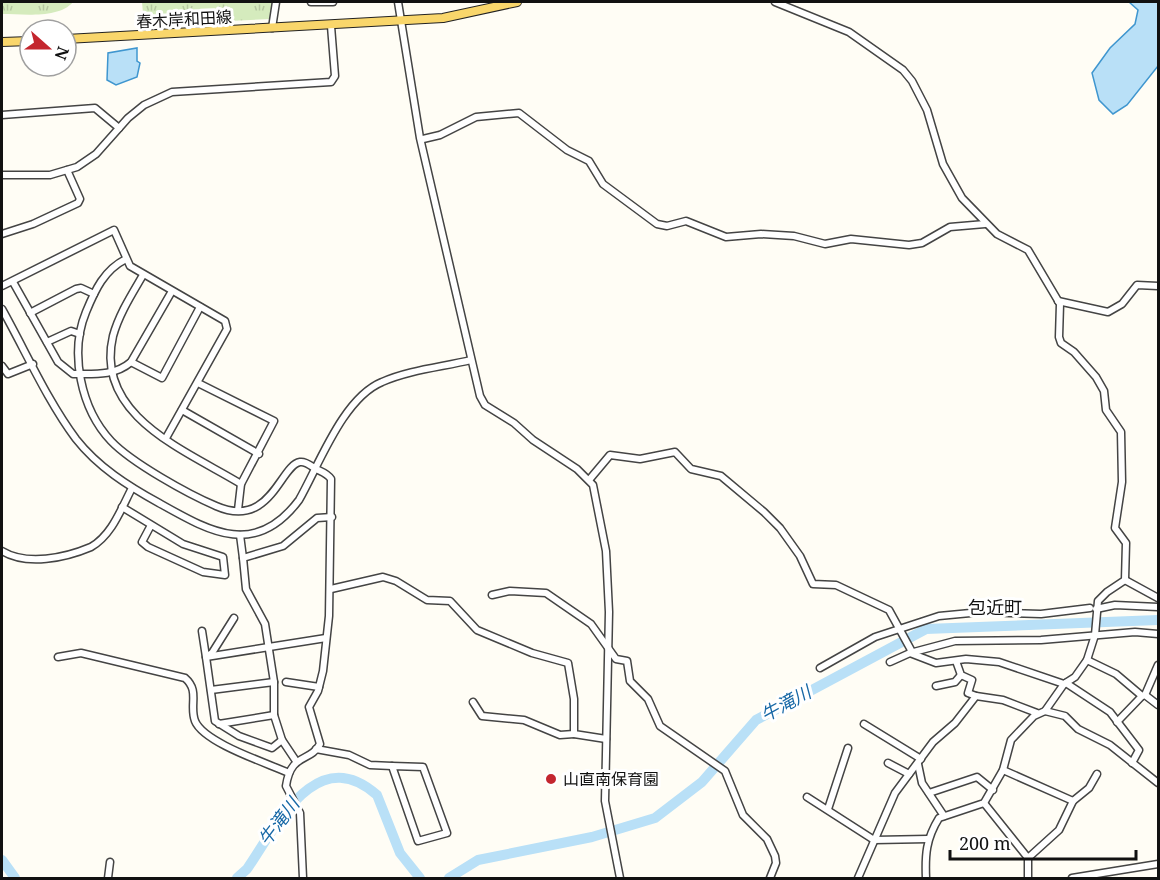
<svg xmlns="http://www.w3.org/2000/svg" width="1160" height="880" font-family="'Noto Serif','Noto Sans JP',serif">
<defs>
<pattern id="park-tufts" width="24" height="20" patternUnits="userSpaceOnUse" patternTransform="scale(1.5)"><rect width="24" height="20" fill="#d5ebbd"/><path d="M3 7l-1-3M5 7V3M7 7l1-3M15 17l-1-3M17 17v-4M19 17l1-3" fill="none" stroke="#b6c8a1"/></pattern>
</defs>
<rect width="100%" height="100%" fill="#fffdf5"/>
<!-- park -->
<g fill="url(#park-tufts)">
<path d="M2,2H73C59,19 22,14 2,14Z"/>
<path d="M142,2H273L270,19L144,25Z"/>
</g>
<!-- water -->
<g fill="#b9e0f7" stroke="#3f96cf" stroke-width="1.5">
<path d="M1129,2H1158V66L1127,105L1113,114L1099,100L1092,73L1110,48L1135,24L1138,10Z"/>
<path d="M137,48V61L140,63L137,77L116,85L107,80L108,53Z"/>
</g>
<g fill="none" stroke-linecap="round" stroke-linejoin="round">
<!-- river -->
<g stroke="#b9e0f7" stroke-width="10">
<path d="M2,860L15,878"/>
<path d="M237,878L247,869C276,827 316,741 377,795L400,853L420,878"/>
<path d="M449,878L478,860L592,837L655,818L702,782L756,720L926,629L1158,620"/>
</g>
<defs>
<g id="minor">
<path d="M311,2H333"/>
<path d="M398,2L420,138L480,396L485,405L514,423L533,440L577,469L593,485L606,551L609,612L605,801L620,878"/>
<path d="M775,2L849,32L903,70L912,81L927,110L943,164L962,198L997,234L1028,250L1060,304L1059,337L1061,343L1074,352L1096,377L1104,391L1106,410L1121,432L1122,482L1115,528L1126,543L1125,580L1107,592L1098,601L1095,635L1087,660L1075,677L1064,684L1045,711L1034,716L1011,740L1003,770L984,803L939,818C926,839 925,855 926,878"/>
<path d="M272,28L276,2"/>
<path d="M2,115L95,108L119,128"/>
<path d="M423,139L440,135L476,117L519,113L567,150L589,161L603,184L657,224L667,226L686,221L726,237L761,234L794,236L825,244L851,239L909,245L922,243L950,227L985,224"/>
<path d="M2,175H50L77,167L96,154L128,118L144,105L172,92L331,82L335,76L331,26"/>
<path d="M2,234L33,224L78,203L80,199L67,170"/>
<path d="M126,259C104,270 95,290 86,312C69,353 81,409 111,441C132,463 188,494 216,506C271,530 280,465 300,462C306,461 311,466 316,469C322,472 327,473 331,479L329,616L323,671L318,691L309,707L320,744C310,763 291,752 286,786L300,813L303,878"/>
<path d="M143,275C132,294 119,314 113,336C94,416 187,451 241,484"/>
<path d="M13,282L58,362L73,374C94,374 115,376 131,362L172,291"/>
<path d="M2,286L114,230L130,266L225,321L227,329L166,438"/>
<path d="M1058,301L1108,312L1122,304L1137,285L1158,286"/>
<path d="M2,309C26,352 47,400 76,439C98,467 128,486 159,503C209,531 255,559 299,500C319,465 343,398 382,382C409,370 442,367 471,360"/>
<path d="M30,313L76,289L81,288L94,294"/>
<path d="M47,342L71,331L80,334"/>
<path d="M131,362L162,378L200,307"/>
<path d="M2,366L8,374L33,364"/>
<path d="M198,383L274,421L241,484L238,510"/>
<path d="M182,410L259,454"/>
<path d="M589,480L610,455L640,459L675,452L691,469L721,476L764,512L780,528L800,556L813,584L836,585L889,610L911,650L910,653L936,663L966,659L999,662L1064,684"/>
<path d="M122,507L183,544L223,557L225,575L203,572L148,547L142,542L150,527"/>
<path d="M240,535L243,558L283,546L317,518L332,517"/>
<path d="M2,551C27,566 65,558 91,547C112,535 121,509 132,488"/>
<path d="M243,558L246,589L265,624L274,682V715L282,740L296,761"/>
<path d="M1125,580L1158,598"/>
<path d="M331,589L383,577L396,581L427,600L450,601L477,630L532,653L568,663L574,699V734L606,739"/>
<path d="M492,595L510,591L546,593L591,624L616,659L627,661L630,681L648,699L660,726L725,771L743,815L767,839L775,856L776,863L770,878"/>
<path d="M1096,609L1115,605L1158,607"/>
<path d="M234,618L212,653L206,657L215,721L239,736L272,748L282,740"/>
<path d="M202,631L206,657L326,638"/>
<path d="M58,657L81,653L185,678C200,691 189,705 195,721C204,743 267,763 289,773"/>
<path d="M1087,660L1116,674L1142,696L1145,695L1158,705"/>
<path d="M956,661L961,675L972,680L968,693L976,696"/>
<path d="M890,662L910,653L955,641L1041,640L1135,632L1158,634"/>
<path d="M820,668L875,637L939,616L981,612L1041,614L1090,608"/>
<path d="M286,682L319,687"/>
<path d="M1066,683L1110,712L1139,750L1132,763"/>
<path d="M936,686L955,682L961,675"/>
<path d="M211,690L274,682"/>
<path d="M1145,695L1158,665"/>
<path d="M473,702L482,716L524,720L560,735L574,734"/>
<path d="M1045,711L1065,716L1078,729L1110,745L1158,783"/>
<path d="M1117,722L1142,696"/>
<path d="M219,724L274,715"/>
<path d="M864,724L921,759"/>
<path d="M316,749L349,755L370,765L392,766"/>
<path d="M888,763L909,774"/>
<path d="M918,764L922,783L944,816"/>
<path d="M392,766L423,767L447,833L418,841Z"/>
<path d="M1003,770L1073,801"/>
<path d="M929,793L977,777L993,790"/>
<path d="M807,797L874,840L928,839"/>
<path d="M984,803L1028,858V878"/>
<path d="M828,809L848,748"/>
<path d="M1028,858L1059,830L1073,801L1089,788L1097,774"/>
<path d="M108,878L110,862"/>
<path d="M858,878L895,793L933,742L955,723L976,696L1003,700L1037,713"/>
<path d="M1072,878L1158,864"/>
</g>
<g id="major">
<path d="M66,39L443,18L517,2"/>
<path d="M2,42L30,41"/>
</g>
</defs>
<!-- minor casing -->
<use href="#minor" stroke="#444" stroke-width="9"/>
<!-- major casing -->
<use href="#major" stroke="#222" stroke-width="10"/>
<!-- minor -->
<use href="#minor" stroke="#fff" stroke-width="6"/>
<!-- major -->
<use href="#major" stroke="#f9d66b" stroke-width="8"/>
</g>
<!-- markers -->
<circle fill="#c4262e" stroke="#fff" stroke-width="2" cx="551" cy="779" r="6"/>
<g text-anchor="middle" stroke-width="6" stroke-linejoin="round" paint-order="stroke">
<!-- street labels -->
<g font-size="16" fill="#111" stroke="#fff">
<text transform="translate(184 19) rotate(-3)" y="6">春木岸和田線</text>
</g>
<!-- poi labels -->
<g font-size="16" fill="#111" stroke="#fff" text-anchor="start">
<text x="563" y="785">山直南保育園</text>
</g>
<!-- neighbourhood labels -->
<g font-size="18" fill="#111" stroke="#fff">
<text x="995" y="614">包近町</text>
</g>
<!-- water labels -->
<g font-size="18" font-style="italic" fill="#1768a6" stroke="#fff">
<text transform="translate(786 704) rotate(-29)" y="6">牛滝川</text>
<text transform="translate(279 822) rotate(-53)" y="6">牛滝川</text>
</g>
</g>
<!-- border -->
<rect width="1160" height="880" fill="none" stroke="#111111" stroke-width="6"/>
<!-- north arrow -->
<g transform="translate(48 48) rotate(111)"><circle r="28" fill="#ffffff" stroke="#a0a0a0" stroke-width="1.5"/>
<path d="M0-4.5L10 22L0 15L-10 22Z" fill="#c4262e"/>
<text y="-9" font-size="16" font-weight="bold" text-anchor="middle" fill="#111111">N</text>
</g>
<!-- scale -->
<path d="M950 850v9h186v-9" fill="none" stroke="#111111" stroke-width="3"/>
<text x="959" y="850" font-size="18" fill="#111111" stroke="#ffffff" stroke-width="4.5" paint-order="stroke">200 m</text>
</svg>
